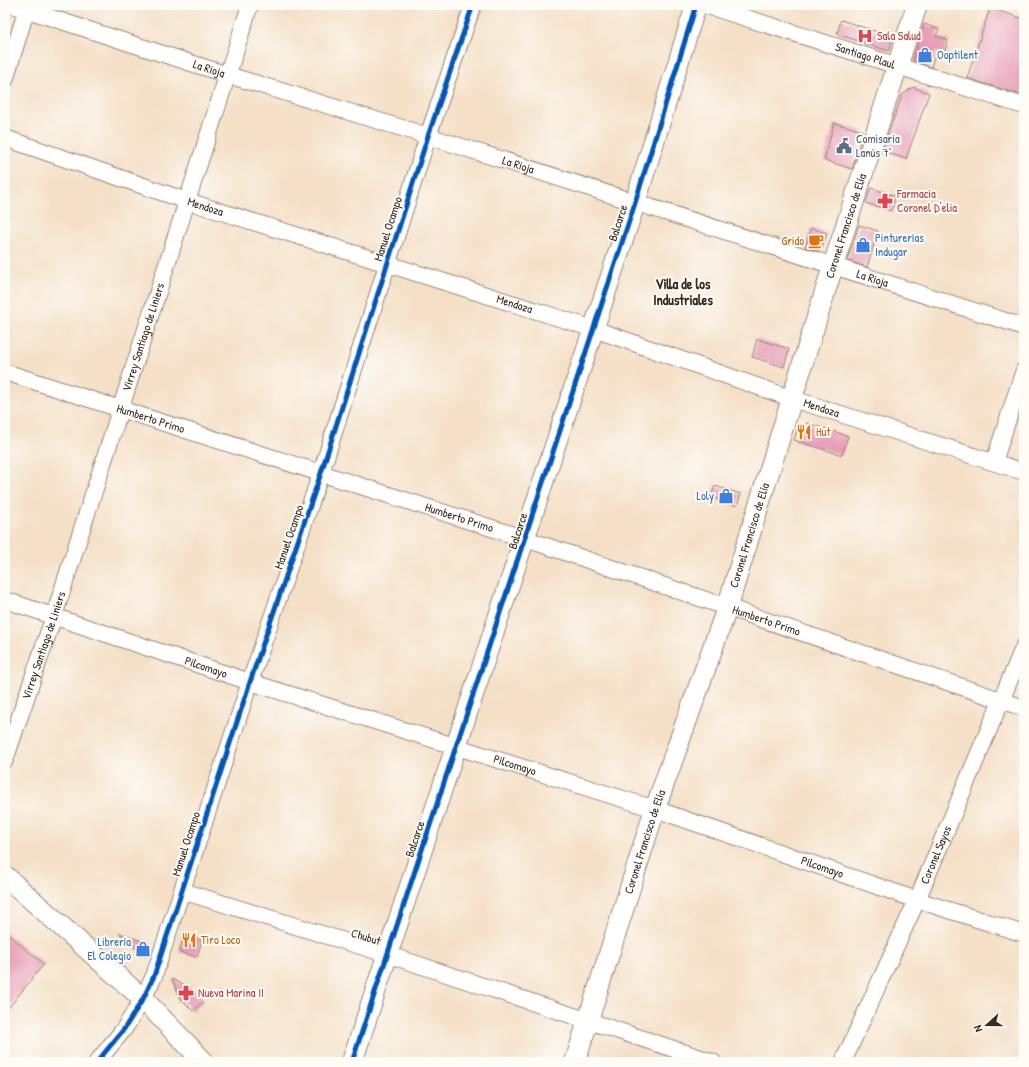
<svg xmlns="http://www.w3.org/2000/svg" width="1029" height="1067" font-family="'Patrick Hand',sans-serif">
<rect width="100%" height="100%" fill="#fdfcf7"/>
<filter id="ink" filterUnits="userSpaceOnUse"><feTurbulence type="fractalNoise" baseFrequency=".025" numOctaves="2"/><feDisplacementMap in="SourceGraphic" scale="8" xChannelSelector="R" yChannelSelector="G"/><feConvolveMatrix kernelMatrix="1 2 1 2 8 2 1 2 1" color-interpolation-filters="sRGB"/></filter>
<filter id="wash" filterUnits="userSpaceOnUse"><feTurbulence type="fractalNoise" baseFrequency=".012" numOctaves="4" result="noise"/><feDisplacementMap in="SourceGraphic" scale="16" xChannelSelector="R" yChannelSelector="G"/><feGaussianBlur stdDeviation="0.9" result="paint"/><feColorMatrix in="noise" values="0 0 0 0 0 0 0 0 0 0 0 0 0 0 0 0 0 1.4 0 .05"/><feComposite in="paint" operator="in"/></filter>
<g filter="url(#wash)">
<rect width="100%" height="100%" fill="#f5e0c7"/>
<g id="blocks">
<!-- building -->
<g fill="#e89eb7">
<path d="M990,8L1024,19V84L1021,95L967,78Z"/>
<path d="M841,20L893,37L889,51L837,34Z"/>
<path d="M924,24L939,29L936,36L948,40L944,54L936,51L931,67L913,61Z"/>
<path d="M913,87L929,93L906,159L882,151L902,95Z"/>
<path d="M834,123L863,131L852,169L824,160Z"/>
<path d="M871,188L896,196L891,211L866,203Z"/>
<path d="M859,225L878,231L867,267L849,261L848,258Z"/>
<path d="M811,228L827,233L822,248L817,251L805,247Z"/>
<path d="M757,339L789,349L784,367L752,357Z"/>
<path d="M807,423L848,436L842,455L794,440L797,430Z"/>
<path d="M715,486L741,494L737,506L711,497Z"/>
<path d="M5,932L44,964L5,1012Z"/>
<path d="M119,933L150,944L146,957Z"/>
<path d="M184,934L202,940L197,957L179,952Z"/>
<path d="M172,979L189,988L203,1002L193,1011L180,998Z"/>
</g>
</g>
</g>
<g filter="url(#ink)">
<use href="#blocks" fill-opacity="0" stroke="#988572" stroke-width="1"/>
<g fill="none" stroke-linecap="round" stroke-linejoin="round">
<defs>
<g id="minor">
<path id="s1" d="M12,5L228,75L428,136L1024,327"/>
<path id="s2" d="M705,5L1024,106"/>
<path d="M5,80L28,5"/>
<path id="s3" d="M5,138L187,201L594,329L793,399L1024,472"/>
<path id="s4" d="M5,372L526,539L1024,708"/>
<path d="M994,462L1024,370"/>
<path id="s5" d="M5,600L250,682L655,809L917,900L1024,934"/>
<path id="s6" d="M5,760L54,616L250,5"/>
<path d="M182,891L386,954L713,1062"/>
<path d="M97,1062L124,1029L143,999L154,976L250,682L321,473L428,136L473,5"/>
<path id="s7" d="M843,1062L917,900L1024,646"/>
</g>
<g id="tertiary">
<path d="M5,876L143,999L204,1062"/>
<path d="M352,1062L635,203L696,5"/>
<path id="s8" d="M575,1062L655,809L727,608L833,266L917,5"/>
</g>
</defs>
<!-- minor casing -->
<use href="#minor" stroke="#988572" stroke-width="18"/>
<!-- tertiary casing -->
<use href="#tertiary" stroke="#988572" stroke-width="22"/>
<!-- minor -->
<use href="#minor" stroke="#fff" stroke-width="16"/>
<!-- tertiary -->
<use href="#tertiary" stroke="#fff" stroke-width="20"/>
<defs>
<g id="cycleway">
<path d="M97,1062L124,1029L143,999L154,976L250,682L321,473L428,136L473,5"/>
<path d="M352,1062L635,203L696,5"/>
</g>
</defs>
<!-- cycleway casing -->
<use href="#cycleway" stroke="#fdfcf7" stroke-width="8"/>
<!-- cycleway -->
<use href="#cycleway" stroke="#0057b8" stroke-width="5"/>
</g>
</g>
<!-- icons -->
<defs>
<symbol id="hospital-bare" viewBox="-9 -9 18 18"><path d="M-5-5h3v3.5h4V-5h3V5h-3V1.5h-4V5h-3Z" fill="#e0444e" stroke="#fdfcf7" stroke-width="2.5" paint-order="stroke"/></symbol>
<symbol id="shop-bare" viewBox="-9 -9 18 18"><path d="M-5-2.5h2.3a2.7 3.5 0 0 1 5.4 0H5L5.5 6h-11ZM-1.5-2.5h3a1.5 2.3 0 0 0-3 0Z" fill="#3f7fe0" stroke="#fdfcf7" stroke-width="2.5" paint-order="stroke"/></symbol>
<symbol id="civic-bare" viewBox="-9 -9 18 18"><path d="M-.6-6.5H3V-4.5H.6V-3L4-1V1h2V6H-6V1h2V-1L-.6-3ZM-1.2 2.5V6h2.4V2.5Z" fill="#5c6f8a" stroke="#fdfcf7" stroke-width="2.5" paint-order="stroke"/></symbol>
<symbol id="pharmacy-bare" viewBox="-9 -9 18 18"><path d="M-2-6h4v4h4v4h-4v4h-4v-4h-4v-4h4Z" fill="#e0444e" stroke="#fdfcf7" stroke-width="2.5" paint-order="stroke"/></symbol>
<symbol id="cafe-bare" viewBox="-9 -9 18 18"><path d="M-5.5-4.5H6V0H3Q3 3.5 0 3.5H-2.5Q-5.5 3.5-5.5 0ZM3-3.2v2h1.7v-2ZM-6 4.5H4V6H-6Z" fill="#e8710a" stroke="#fdfcf7" stroke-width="2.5" paint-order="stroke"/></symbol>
<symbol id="restaurant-bare" viewBox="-9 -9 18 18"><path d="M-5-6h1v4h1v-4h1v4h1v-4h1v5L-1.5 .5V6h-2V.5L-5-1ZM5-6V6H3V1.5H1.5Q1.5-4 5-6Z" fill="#e8710a" stroke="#fdfcf7" stroke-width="2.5" paint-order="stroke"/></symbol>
</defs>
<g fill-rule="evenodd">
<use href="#hospital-bare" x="854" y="25" width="22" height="22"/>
<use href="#shop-bare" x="914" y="44" width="22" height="22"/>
<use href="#civic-bare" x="833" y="135" width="22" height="22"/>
<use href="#pharmacy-bare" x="874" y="190" width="22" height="22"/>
<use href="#cafe-bare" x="805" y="230" width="22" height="22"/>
<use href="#shop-bare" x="852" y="234" width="22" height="22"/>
<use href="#restaurant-bare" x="793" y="421" width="22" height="22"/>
<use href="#shop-bare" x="715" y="485" width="22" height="22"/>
<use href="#restaurant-bare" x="178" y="929" width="22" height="22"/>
<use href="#shop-bare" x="132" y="938" width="22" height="22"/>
<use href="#pharmacy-bare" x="175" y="982" width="22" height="22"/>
</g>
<g text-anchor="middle" stroke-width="4" stroke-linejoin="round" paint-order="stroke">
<!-- health labels -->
<g font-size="12" fill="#be3a42" stroke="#fdfcf7" text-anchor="start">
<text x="877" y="40">Sala Salud</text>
<text x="897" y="198">Farmacia<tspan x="897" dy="14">Coronel D'elia</tspan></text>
<text x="198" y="997">Nueva Marina II</text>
</g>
<!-- shop labels -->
<g font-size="12" fill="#366cbe" stroke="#fdfcf7" text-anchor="start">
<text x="937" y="59">Ooptilent</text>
<text x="875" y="242">Pinturerías<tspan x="875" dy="14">Indugar</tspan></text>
<text x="714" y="500" text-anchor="end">Loly</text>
<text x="131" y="946" text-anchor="end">Librería<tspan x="131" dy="14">El Colegio</tspan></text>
</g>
<!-- street labels -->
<g font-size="12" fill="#3b2a1e" stroke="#fdfcf7">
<text dy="4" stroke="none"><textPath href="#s2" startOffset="168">Santiago Plaul</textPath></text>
<text dy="4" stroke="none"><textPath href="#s1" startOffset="207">La Rioja</textPath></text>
<text dy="4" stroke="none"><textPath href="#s1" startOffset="531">La Rioja</textPath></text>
<text dy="4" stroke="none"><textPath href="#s3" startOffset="212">Mendoza</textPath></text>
<text transform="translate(618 223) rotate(-72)" y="4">Balcarce</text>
<text dy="4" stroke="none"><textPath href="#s8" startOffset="879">Coronel Francisco de Elía</textPath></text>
<text transform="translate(388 229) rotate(-72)" y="4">Manuel Ocampo</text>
<text dy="4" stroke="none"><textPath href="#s1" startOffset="903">La Rioja</textPath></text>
<text dy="4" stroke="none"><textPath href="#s3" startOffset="536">Mendoza</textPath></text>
<text dy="4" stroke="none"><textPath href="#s6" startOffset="445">Virrey Santiago de Liniers</textPath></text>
<text dy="4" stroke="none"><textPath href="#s3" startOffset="860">Mendoza</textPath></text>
<text dy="4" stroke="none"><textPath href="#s4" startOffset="153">Humberto Primo</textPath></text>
<text dy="4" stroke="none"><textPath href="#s4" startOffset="477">Humberto Primo</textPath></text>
<text transform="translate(518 531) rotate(-72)" y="4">Balcarce</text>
<text dy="4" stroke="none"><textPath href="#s8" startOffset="555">Coronel Francisco de Elía</textPath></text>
<text transform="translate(289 537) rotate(-71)" y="4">Manuel Ocampo</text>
<text dy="4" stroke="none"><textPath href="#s4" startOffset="801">Humberto Primo</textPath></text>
<text dy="4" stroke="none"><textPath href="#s6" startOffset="121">Virrey Santiago de Liniers</textPath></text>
<text dy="4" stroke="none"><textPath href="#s5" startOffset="212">Pilcomayo</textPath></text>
<text dy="4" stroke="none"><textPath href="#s5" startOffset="536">Pilcomayo</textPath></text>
<text transform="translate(415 839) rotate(-71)" y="4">Balcarce</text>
<text dy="4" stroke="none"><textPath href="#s8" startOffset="231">Coronel Francisco de Elía</textPath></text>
<text transform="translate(186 844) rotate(-72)" y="4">Manuel Ocampo</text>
<text dy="4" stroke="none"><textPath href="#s7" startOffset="227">Coronel Sayos</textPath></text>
<text dy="4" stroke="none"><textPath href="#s5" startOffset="860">Pilcomayo</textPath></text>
<text transform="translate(366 937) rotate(17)" y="4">Chubut</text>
</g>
<!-- service labels -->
<g font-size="12" fill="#4e5e75" stroke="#fdfcf7" text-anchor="start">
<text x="856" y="143">Comisaría<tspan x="856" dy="14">Lanús 7°</tspan></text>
</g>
<!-- food labels -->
<g font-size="12" fill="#c56008" stroke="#fdfcf7" text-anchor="start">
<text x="804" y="245" text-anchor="end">Grido</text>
<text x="816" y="436">Hut</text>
<text x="201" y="944">Tiro Loco</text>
</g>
<!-- quarter labels -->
<g font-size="14" font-weight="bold" fill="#3b2a1e" stroke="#fdfcf7">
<text x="683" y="289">Villa de los<tspan x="683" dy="16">Industriales</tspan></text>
</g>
</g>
<!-- margin -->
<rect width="1029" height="1067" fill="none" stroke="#fdfcf7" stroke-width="20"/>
<!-- north arrow -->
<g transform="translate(987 1025) rotate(249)" stroke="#fdfcf7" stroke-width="3" paint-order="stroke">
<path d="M0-3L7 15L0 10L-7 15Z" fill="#3b2a1e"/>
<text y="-6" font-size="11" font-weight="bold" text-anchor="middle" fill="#3b2a1e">N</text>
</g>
</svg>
